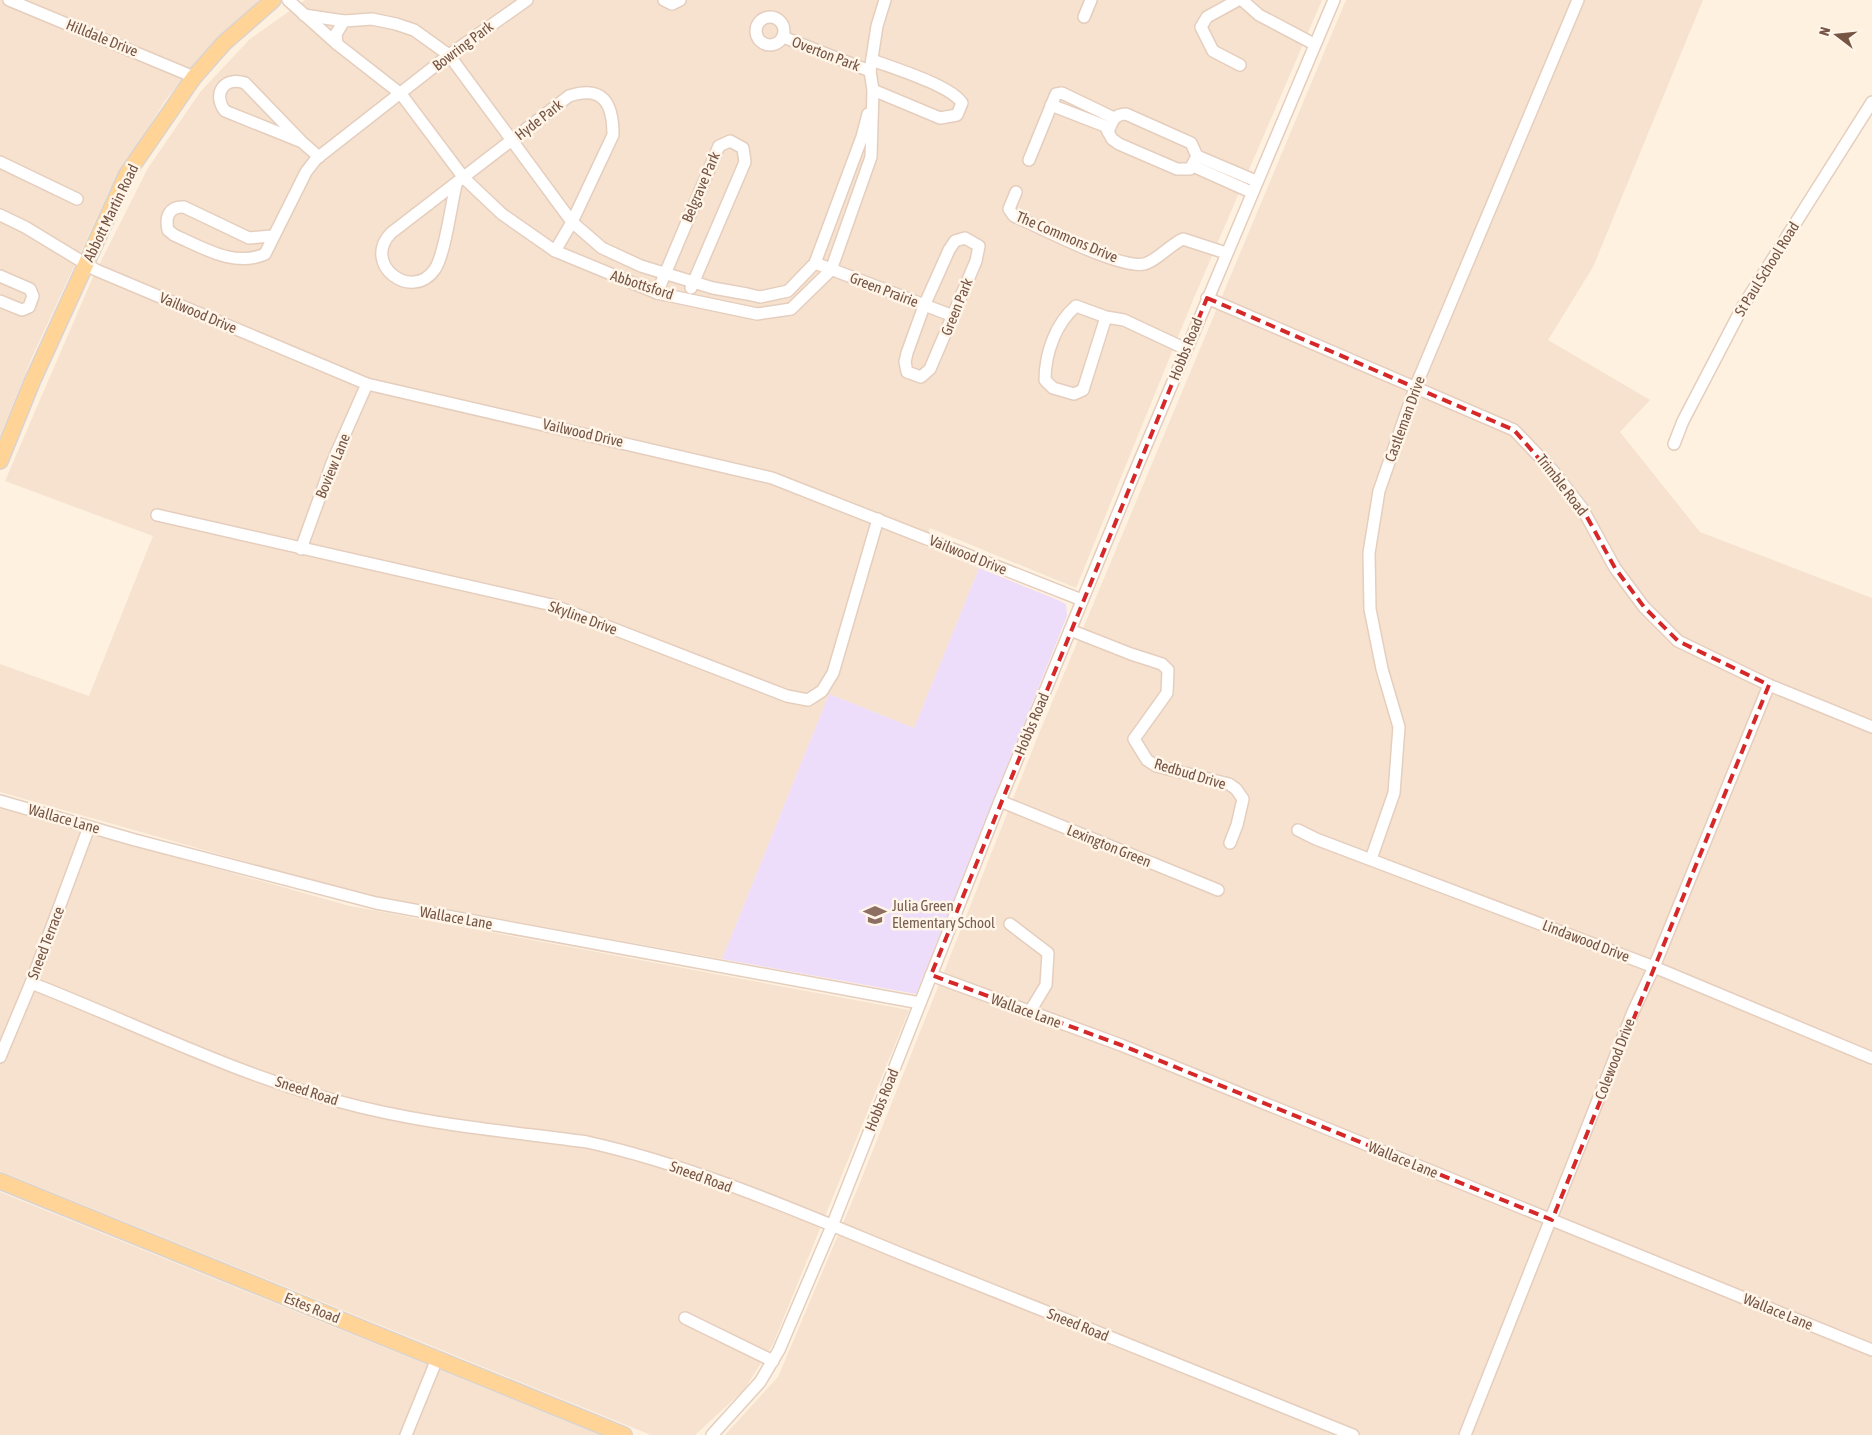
<svg xmlns="http://www.w3.org/2000/svg" width="1872" height="1435" font-family="'Asap Condensed',sans-serif">
<rect width="100%" height="100%" fill="#fef1e0"/>
<!-- residential -->
<g fill="#f6e2ce">
<path d="M0,0H259L201,56L164,102L109,191L32,357L0,436Z"/>
<path d="M305,0H1322L1193,300L1076,588L930,528L924,546L979,568L914,728L829,694L722,959L352,892L0,792V664L89,696L153,536L5,481L93,277L148,168L201,91L250,39Z"/>
<path d="M1346,0H1703L1593,267L1548,340L1650,400L1620,432L1700,532L1872,598V1435H725L778,1377L859,1185L1038,736Z"/>
<path d="M0,808L350,906L909,1010L773,1344L744,1390L695,1435H651L0,1171Z"/>
<path d="M0,1192L600,1435H0Z"/>
</g>
<!-- education -->
<path fill="#eeddfa" d="M979,568L1058,600L1066,604L1067,616L916,994L722,959L829,694L914,728Z"/>
<g fill="none" stroke-linecap="round" stroke-linejoin="round">
<defs>
<g id="minor">
<path d="M9,0L194,77"/>
<path d="M288,0L337,44L401,94L464,178L484,197L502,214L555,251L657,293L757,314L791,309L831,270L871,157L873,90L870,71L877,26L885,0"/>
<path d="M664,0L672,4L680,0"/>
<path d="M1238,0L1207,17L1201,27L1213,51L1240,65"/>
<path d="M1242,0L1259,15L1314,44"/>
<path d="M304,15L344,21"/>
<path d="M1084,17L1091,0"/>
<circle cx="770" cy="31" r="14"/>
<path d="M783,37L870,71"/>
<path d="M337,44L336,34L344,21L372,19L396,24L414,30L449,55L572,222L602,248L641,266L713,288L747,294L760,297L788,291L815,263L862,137L868,114"/>
<path d="M872,60C893,68 950,85 962,103L957,115L940,118L873,90"/>
<path d="M1051,105L1105,126L1112,139L1119,144L1177,169H1190L1197,156L1191,143L1126,114C1114,114 1112,122 1108,132"/>
<path d="M302,142L225,111C212,94 224,76 245,83L302,142L319,157"/>
<path d="M1197,156L1256,181"/>
<path d="M1029,160L1056,94L1062,93L1114,118"/>
<path d="M0,162L77,199"/>
<path d="M1193,166L1251,192"/>
<path d="M456,185C451,205 445,254 435,269C412,303 361,264 391,233L569,96C603,85 613,103 613,135L572,222L555,251"/>
<path d="M1016,192L1009,209L1014,216C1040,227 1119,269 1144,264C1155,262 1171,244 1183,239L1226,253"/>
<path d="M0,215L25,227L96,270L367,384L772,478L1082,600"/>
<path d="M272,236L249,238L184,207C169,206 165,217 168,230L174,235C202,247 234,268 265,254L306,172L316,159L449,55L527,0"/>
<path d="M965,238L979,246L976,261L930,369L921,377L907,372L905,362L907,353L924,306L949,250L955,241Z"/>
<path d="M815,263L953,316"/>
<path d="M0,276L30,289L33,296L29,307L22,310L0,301"/>
<path d="M657,293L719,146L730,141L743,148L745,162L691,288"/>
<path d="M1207,298L1514,430L1553,471L1582,508L1615,568L1644,607L1678,641L1769,685L1872,727"/>
<path d="M1106,317L1076,306C1056,323 1045,353 1045,380L1053,388L1074,394L1083,390L1106,317L1124,320L1186,349"/>
<path d="M1674,444L1683,421L1743,306L1872,102"/>
<path d="M157,515L552,605L787,696L808,700L822,691L833,673L878,519"/>
<path d="M301,549L332,463L367,384"/>
<path d="M1070,630L1131,654L1162,664L1168,670L1167,693L1134,739L1147,760L1156,766L1229,784L1236,789L1243,799L1237,825L1230,843"/>
<path d="M0,801L135,840L376,903L920,1003"/>
<path d="M1000,801L1218,890"/>
<path d="M1298,830L1316,839L1654,967L1872,1058"/>
<path d="M1371,859L1394,793L1399,727L1382,669L1370,609L1369,553L1379,491L1415,388L1578,0"/>
<path d="M1010,924L1048,953L1046,985L1029,1013"/>
<path d="M931,975L1121,1045L1872,1350"/>
<path d="M31,983C134,1023 234,1074 341,1102C421,1124 505,1131 587,1142C696,1166 806,1215 909,1257C1057,1316 1206,1375 1353,1435"/>
<path d="M0,1057L31,983L89,827"/>
<path d="M685,1318L773,1361"/>
<path d="M406,1435L437,1359"/>
<path d="M712,1435L760,1382L779,1350L832,1226L1000,801L1137,467L1334,0"/>
<path d="M1465,1435L1633,1012L1654,967L1769,685"/>
</g>
<g id="major">
<path d="M0,461L32,382L127,174L194,77L224,43L273,0"/>
<path d="M0,1181L624,1435"/>
</g>
</defs>
<!-- minor casing -->
<use href="#minor" stroke="#e5cebe" stroke-width="14"/>
<!-- major casing -->
<use href="#major" stroke="#dbd3cf" stroke-width="18"/>
<!-- minor -->
<use href="#minor" stroke="#fff" stroke-width="11"/>
<!-- major -->
<use href="#major" stroke="#ffd496" stroke-width="15"/>
</g>
<!-- marked area -->
<path fill="none" stroke="#d62828" stroke-width="4" stroke-dasharray="10 6" stroke-linejoin="round" d="M1207,298L1514,430L1582,508L1615,568L1644,607L1678,641L1769,685L1552,1220L1121,1045L931,975Z"/>
<!-- icons -->
<defs>
<symbol id="school-bare" viewBox="-9 -9 18 18"><path d="M0-5L7-2L0 1L-7-2ZM-4 1L0 2.5L4 1V4Q0 6-4 4Z" fill="#8d6e63" stroke="#fff5e8" stroke-width="2.5" paint-order="stroke"/></symbol>
</defs>
<g fill-rule="evenodd">
<use href="#school-bare" x="859" y="899" width="32" height="32"/>
</g>
<g text-anchor="middle" stroke-width="5" stroke-linejoin="round" paint-order="stroke">
<!-- street labels -->
<g font-size="15" fill="#765545" stroke="#fff5e8">
<text transform="translate(102 38) rotate(22)" y="5">Hilldale Drive</text>
<text transform="translate(463 46) rotate(-37)" y="5">Bowring Park</text>
<text transform="translate(826 54) rotate(21)" y="5">Overton Park</text>
<text transform="translate(539 120) rotate(-38)" y="5">Hyde Park</text>
<text transform="translate(701 187) rotate(-67)" y="5">Belgrave Park</text>
<text transform="translate(111 213) rotate(-64)" y="5">Abbott Martin Road</text>
<text transform="translate(1067 237) rotate(23)" y="5">The Commons Drive</text>
<text transform="translate(1767 269) rotate(-58)" y="5">St Paul School Road</text>
<text transform="translate(642 285) rotate(18)" y="5">Abbottsford</text>
<text transform="translate(884 290) rotate(21)" y="5">Green Prairie</text>
<text transform="translate(957 307) rotate(-68)" y="5">Green Park</text>
<text transform="translate(198 313) rotate(23)" y="5">Vailwood Drive</text>
<text transform="translate(1186 349) rotate(-68)" y="5">Hobbs Road</text>
<text transform="translate(1405 419) rotate(-70)" y="5">Castleman Drive</text>
<text transform="translate(583 433) rotate(13)" y="5">Vailwood Drive</text>
<text transform="translate(333 466) rotate(-68)" y="5">Boview Lane</text>
<text transform="translate(1562 485) rotate(52)" y="5">Trimble Road</text>
<text transform="translate(968 555) rotate(22)" y="5">Vailwood Drive</text>
<text transform="translate(583 618) rotate(20)" y="5">Skyline Drive</text>
<text transform="translate(1032 724) rotate(-67)" y="5">Hobbs Road</text>
<text transform="translate(1190 774) rotate(17)" y="5">Redbud Drive</text>
<text transform="translate(64 819) rotate(16)" y="5">Wallace Lane</text>
<text transform="translate(1109 846) rotate(22)" y="5">Lexington Green</text>
<text transform="translate(456 918) rotate(10)" y="5">Wallace Lane</text>
<text transform="translate(1586 941) rotate(21)" y="5">Lindawood Drive</text>
<text transform="translate(46 943) rotate(-69)" y="5">Sneed Terrace</text>
<text transform="translate(1026 1011) rotate(20)" y="5">Wallace Lane</text>
<text transform="translate(1615 1059) rotate(-69)" y="5">Colewood Drive</text>
<text transform="translate(307 1091) rotate(18)" y="5">Sneed Road</text>
<text transform="translate(882 1100) rotate(-68)" y="5">Hobbs Road</text>
<text transform="translate(1403 1160) rotate(22)" y="5">Wallace Lane</text>
<text transform="translate(701 1177) rotate(20)" y="5">Sneed Road</text>
<text transform="translate(312 1308) rotate(22)" y="5">Estes Road</text>
<text transform="translate(1778 1312) rotate(22)" y="5">Wallace Lane</text>
<text transform="translate(1078 1325) rotate(22)" y="5">Sneed Road</text>
</g>
<!-- education labels -->
<g font-size="15" fill="#785e54" stroke="#fff5e8" text-anchor="start">
<text x="892" y="911">Julia Green<tspan x="892" dy="17">Elementary School</tspan></text>
</g>
</g>
<!-- north arrow -->
<g transform="translate(1837 35) rotate(286)" stroke="#fff5e8" stroke-width="4" paint-order="stroke">
<path d="M0-4L9 19L0 12L-9 19Z" fill="#765545"/>
<text y="-8" font-size="14" font-weight="bold" text-anchor="middle" fill="#765545">N</text>
</g>
</svg>
